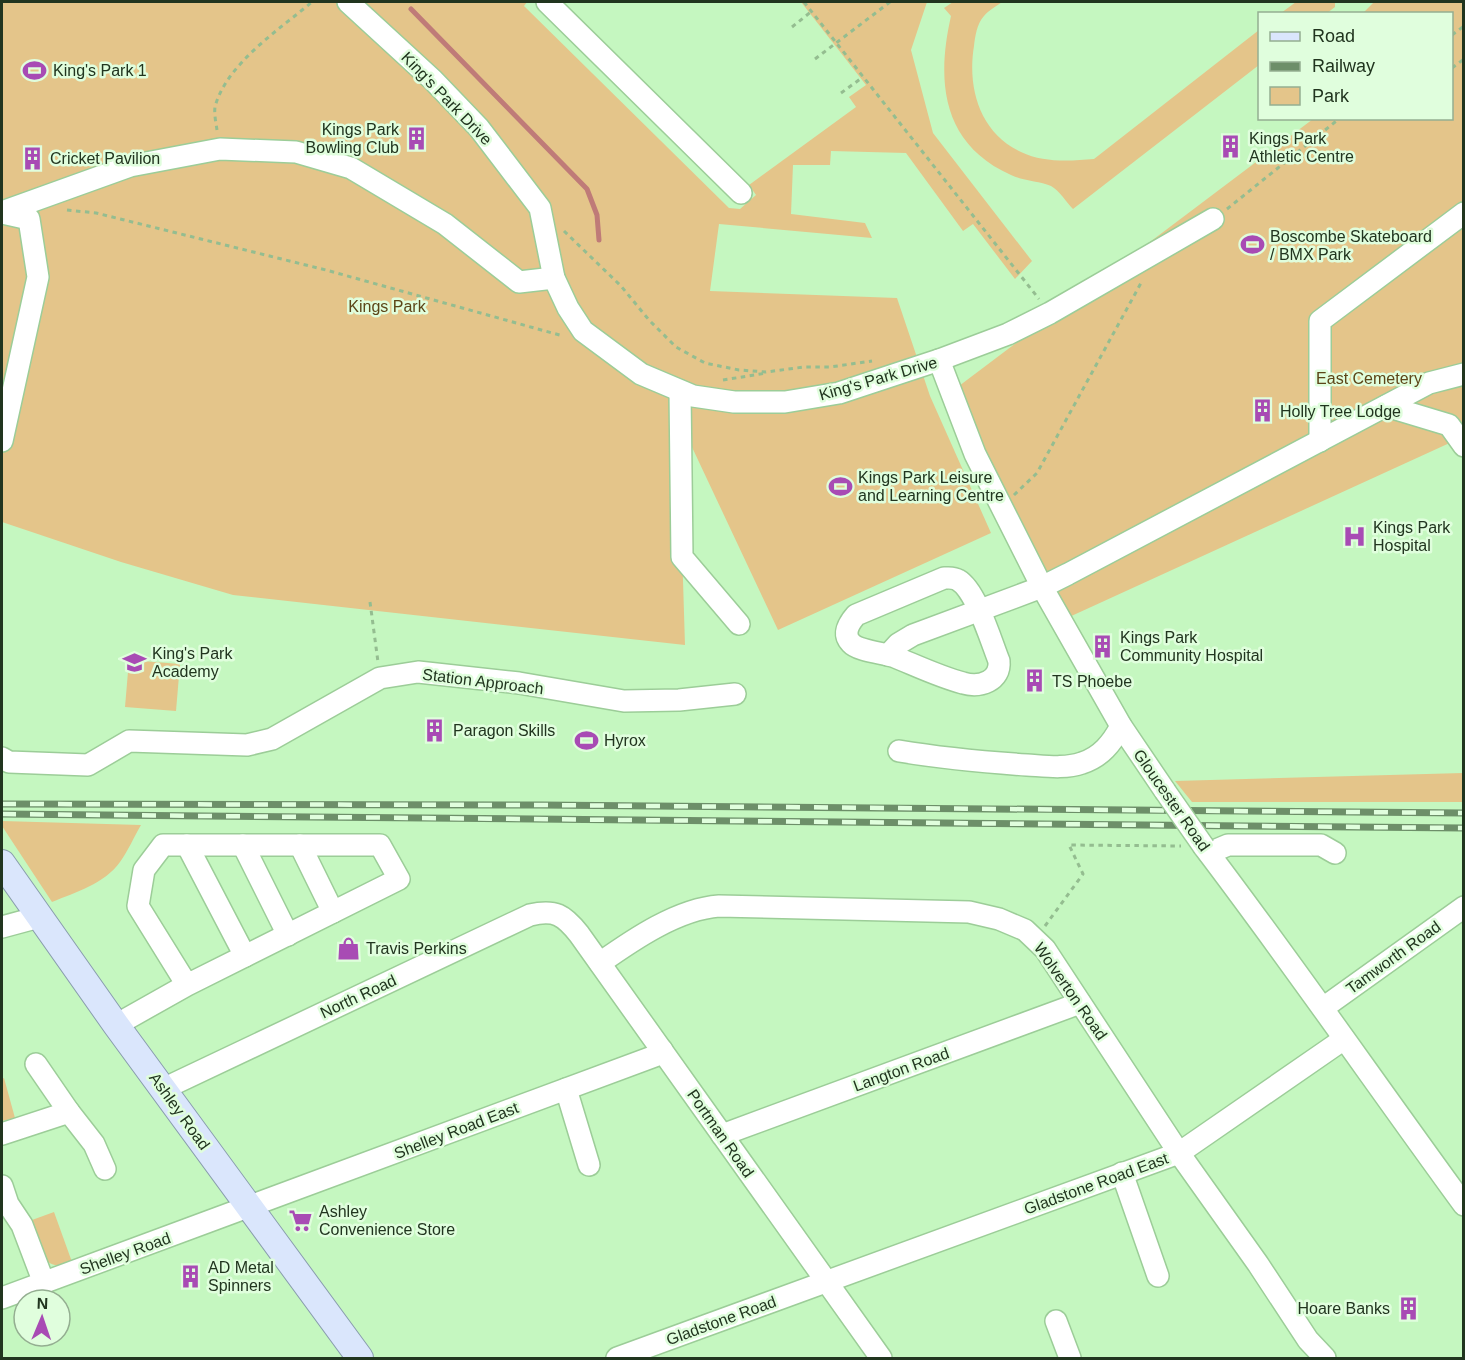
<svg xmlns="http://www.w3.org/2000/svg" width="1465" height="1360" font-family="Helvetica,sans-serif">
<rect width="100%" height="100%" fill="#c5f7c0"/>
<!-- green -->
<g fill="#e4c58a">
<path d="M2,2H527L524,6L729,208L740,209L756,195L749,185L856,107L849,97L866,85L801,2H927L911,50L933,133L1032,261L1015,279L973,224L963,231L906,153L831,151L830,165H793L791,214L865,223L872,238L719,224L710,291L897,298L930,396L991,533L778,630L675,411L680,483L685,645L233,595L121,562L2,522Z"/>
<path d="M953,2H1002C997,6 989,10 984,16C977,23 975,37 974,46C967,88 980,133 1021,152C1044,163 1070,161 1094,159L1259,30V65L1073,209C1067,203 1059,190 1051,186C1039,181 1024,181 1011,175C942,144 936,82 951,16L944,8Z"/>
<path d="M1296,2H1335V7L1327,13H1281Z"/>
<path d="M1374,2H1463V454L1454,441L1067,618L1019,525L955,389L1313,119L1452,118V14L1363,13Z"/>
<path d="M129,660L180,664L176,711L125,707Z"/>
<path d="M1463,773V802H1192L1175,781Z"/>
<path d="M2,821L141,825C134,837 128,851 120,862C104,884 76,892 52,902L2,826Z"/>
<path d="M4,1078L15,1118L2,1121V1079Z"/>
<path d="M54,1212L72,1262C62,1265 55,1268 47,1261L32,1220Z"/>
</g>
<g fill="none" stroke-linecap="round" stroke-linejoin="round">
<!-- stream -->
<path stroke="#bf7b78" stroke-width="5" d="M411,9L587,189L597,215L599,240"/>
<defs>
<g id="minor">
<path d="M348,2L433,80L479,128L540,208L554,278L568,308L583,331L641,374L693,396L734,402H785L839,393L939,360L1008,334L1050,313L1213,219"/>
<path d="M547,2L741,193"/>
<path d="M2,212L130,166L220,149L296,152L351,168L445,224L519,282L554,278"/>
<path d="M2,213L29,219L38,277L2,441"/>
<path d="M939,360L975,454L1042,587L1121,726L1165,791"/>
<path d="M680,391L682,557L739,624"/>
<path d="M1386,406L1449,425L1464,446"/>
<path d="M1320,441V321L1464,213"/>
<path d="M944,578C949,578 953,577 958,580C976,590 991,641 999,661C1001,681 980,688 963,683C940,677 917,666 895,657C884,653 858,651 851,643C842,634 849,623 856,615Z"/>
<path d="M888,655L898,644L913,635L1042,587L1068,574L1429,383L1464,374"/>
<path d="M899,751C941,758 984,762 1027,765C1045,766 1065,769 1082,763C1101,757 1112,743 1121,726"/>
<path d="M2,758L9,762L88,765L129,741L247,745L272,739L380,678L418,672L519,683L624,701L679,700L735,694"/>
<path d="M187,845L245,956"/>
<path d="M243,845L288,935"/>
<path d="M300,845L333,912"/>
<path d="M1204,847C1293,964 1377,1086 1464,1205"/>
<path d="M1209,853L1228,845H1321L1335,853"/>
<path d="M2,927L39,917"/>
<path d="M600,963C634,939 678,909 719,906L969,912L999,919L1025,930L1045,949L1179,1153L1258,1264L1308,1340L1325,1358"/>
<path d="M1323,1008L1464,907"/>
<path d="M116,1025L187,985L399,879L380,845H163L144,870L138,906L187,985"/>
<path d="M36,1064L69,1112"/>
<path d="M163,1089L530,915C555,909 564,915 579,934L881,1358"/>
<path d="M566,1089L589,1165"/>
<path d="M2,1134L69,1112L94,1144L105,1169"/>
<path d="M722,1135L1080,1003"/>
<path d="M1122,1173L1158,1276"/>
<path d="M2,1186L8,1204L22,1225L44,1283"/>
<path d="M2,1298L655,1056L662,1050"/>
<path d="M1056,1321L1070,1358"/>
<path d="M617,1358L1179,1153L1344,1039"/>
</g>
<path id="major" d="M2,863L116,1025L360,1358"/>
</defs>
<!-- minor casing -->
<use href="#minor" stroke="#9ccd98" stroke-width="24"/>
<!-- major casing -->
<use href="#major" stroke="#899dad" stroke-width="28"/>
<!-- path -->
<g stroke="#94bd90" stroke-width="3" stroke-dasharray="4.5 4.5" stroke-linecap="butt">
<path d="M804,2L1039,299"/>
<path d="M792,27L812,11"/>
<path d="M1452,35L1464,26"/>
<path d="M815,59L890,2"/>
<path d="M1452,68L1464,59"/>
<path d="M841,93L863,77"/>
<path d="M217,130C216,123 214,114 215,107C226,64 280,29 312,2"/>
<path d="M1227,209L1340,118"/>
<path d="M67,210L96,213L326,270L563,336"/>
<path d="M564,231L621,286L649,320L676,347L705,363L739,370L766,372L804,367H830L872,361"/>
<path d="M723,380L767,373"/>
<path d="M1014,495L1037,473L1141,283"/>
<path d="M370,602L378,662"/>
<path d="M1045,926L1083,874L1069,845L1181,846"/>
</g>
<!-- minor -->
<use href="#minor" stroke="#fff" stroke-width="21"/>
<!-- major -->
<use href="#major" stroke="#dae6fc" stroke-width="26"/>
<defs>
<g id="rail">
<path d="M2,804L541,805L1464,813"/>
<path d="M2,814L1464,828"/>
</g>
</defs>
<!-- rail casing -->
<use href="#rail" stroke="#6d8f69" stroke-width="7"/>
<!-- rail -->
<use href="#rail" stroke="#e0fedd" stroke-width="4.5" stroke-dasharray="14" stroke-linecap="butt"/>
<defs>
<path id="minor-bridge" d="M1165,791L1204,847"/>
</defs>
<!-- minor-bridge casing -->
<use href="#minor-bridge" stroke="#9ccd98" stroke-width="24" stroke-linecap="butt"/>
<!-- minor-bridge -->
<use href="#minor-bridge" stroke="#fff" stroke-width="21"/>
</g>
<!-- icons -->
<defs>
<symbol id="stadium-bare" viewBox="-9 -9 18 18"><path d="M0-5a6.5 5 0 1 0 0 10a6.5 5 0 1 0 0-10ZM-3.5-1.8h7v3.6h-7Z" fill="#a84bb4" stroke="#e0fedd" stroke-width="2.5" paint-order="stroke"/></symbol>
<symbol id="building-bare" viewBox="-9 -9 18 18"><path d="M-4-6H4V6H1V3H-1V6H-4ZM-2.5-4.3h1.7v1.8h-1.7ZM.8-4.3h1.7v1.8H.8ZM-2.5-1h1.7V.8h-1.7ZM.8-1h1.7V.8H.8Z" fill="#a84bb4" stroke="#e0fedd" stroke-width="2.5" paint-order="stroke"/></symbol>
<symbol id="hospital-bare" viewBox="-9 -9 18 18"><path d="M-5-5h3v3.5h4V-5h3V5h-3V1.5h-4V5h-3Z" fill="#a84bb4" stroke="#e0fedd" stroke-width="2.5" paint-order="stroke"/></symbol>
<symbol id="school-bare" viewBox="-9 -9 18 18"><path d="M0-5L7-2L0 1L-7-2ZM-4 1L0 2.5L4 1V4Q0 6-4 4Z" fill="#a84bb4" stroke="#e0fedd" stroke-width="2.5" paint-order="stroke"/></symbol>
<symbol id="shop-bare" viewBox="-9 -9 18 18"><path d="M-5-2.5h2.3a2.7 3.5 0 0 1 5.4 0H5L5.5 6h-11ZM-1.5-2.5h3a1.5 2.3 0 0 0-3 0Z" fill="#a84bb4" stroke="#e0fedd" stroke-width="2.5" paint-order="stroke"/></symbol>
<symbol id="supermarket-bare" viewBox="-9 -9 18 18"><path d="M-6-5.5h2.5l.6 2H6L4.5 2H-2.5L-4.4-4H-6ZM-1.5 3.2a1.3 1.3 0 1 0 .1 0ZM3 3.2a1.3 1.3 0 1 0 .1 0Z" fill="#a84bb4" stroke="#e0fedd" stroke-width="2.5" paint-order="stroke"/></symbol>
</defs>
<g fill-rule="evenodd">
<use href="#stadium-bare" x="18" y="54" width="33" height="33"/>
<use href="#building-bare" x="400" y="122" width="33" height="33"/>
<use href="#building-bare" x="1214" y="130" width="33" height="33"/>
<use href="#building-bare" x="16" y="142" width="33" height="33"/>
<use href="#stadium-bare" x="1236" y="228" width="33" height="33"/>
<use href="#building-bare" x="1246" y="394" width="33" height="33"/>
<use href="#stadium-bare" x="824" y="470" width="33" height="33"/>
<use href="#hospital-bare" x="1338" y="520" width="33" height="33"/>
<use href="#building-bare" x="1086" y="630" width="33" height="33"/>
<use href="#school-bare" x="118" y="646" width="33" height="33"/>
<use href="#building-bare" x="1018" y="664" width="33" height="33"/>
<use href="#building-bare" x="418" y="714" width="33" height="33"/>
<use href="#stadium-bare" x="570" y="724" width="33" height="33"/>
<use href="#shop-bare" x="332" y="932" width="33" height="33"/>
<use href="#supermarket-bare" x="284" y="1204" width="33" height="33"/>
<use href="#building-bare" x="174" y="1260" width="33" height="33"/>
<use href="#building-bare" x="1392" y="1292" width="33" height="33"/>
</g>
<g text-anchor="middle" stroke-width="5" stroke-linejoin="round" paint-order="stroke">
<!-- poi labels -->
<g font-size="16" fill="#21351f" stroke="#e0fedd" text-anchor="start">
<text x="53" y="76">King's Park 1</text>
<text x="399" y="135" text-anchor="end">Kings Park<tspan x="399" dy="18">Bowling Club</tspan></text>
<text x="1249" y="144">Kings Park<tspan x="1249" dy="18">Athletic Centre</tspan></text>
<text x="50" y="164">Cricket Pavilion</text>
<text x="1270" y="242">Boscombe Skateboard<tspan x="1270" dy="18">/ BMX Park</tspan></text>
<text x="1280" y="417">Holly Tree Lodge</text>
<text x="858" y="483">Kings Park Leisure<tspan x="858" dy="18">and Learning Centre</tspan></text>
<text x="1373" y="533">Kings Park<tspan x="1373" dy="18">Hospital</tspan></text>
<text x="1120" y="643">Kings Park<tspan x="1120" dy="18">Community Hospital</tspan></text>
<text x="152" y="659">King's Park<tspan x="152" dy="18">Academy</tspan></text>
<text x="1052" y="687">TS Phoebe</text>
<text x="453" y="736">Paragon Skills</text>
<text x="604" y="746">Hyrox</text>
<text x="366" y="954">Travis Perkins</text>
<text x="319" y="1217">Ashley<tspan x="319" dy="18">Convenience Store</tspan></text>
<text x="208" y="1273">AD Metal<tspan x="208" dy="18">Spinners</tspan></text>
<text x="1390" y="1314" text-anchor="end">Hoare Banks</text>
</g>
<!-- street labels -->
<g font-size="16" fill="#21351f" stroke="#e0fedd">
<text transform="translate(447 98) rotate(46)" y="6">King's Park Drive</text>
<text transform="translate(878 378) rotate(-16)" y="6">King's Park Drive</text>
<text transform="translate(483 681) rotate(7)" y="6">Station Approach</text>
<text transform="translate(1172 800) rotate(55)" y="6">Gloucester Road</text>
<text transform="translate(1393 957) rotate(-36)" y="6">Tamworth Road</text>
<text transform="translate(1071 991) rotate(55)" y="6">Wolverton Road</text>
<text transform="translate(358 996) rotate(-25)" y="6">North Road</text>
<text transform="translate(901 1069) rotate(-20)" y="6">Langton Road</text>
<text transform="translate(180 1111) rotate(54)" y="6">Ashley Road</text>
<text transform="translate(456 1130) rotate(-21)" y="6">Shelley Road East</text>
<text transform="translate(721 1133) rotate(55)" y="6">Portman Road</text>
<text transform="translate(1096 1183) rotate(-20)" y="6">Gladstone Road East</text>
<text transform="translate(125 1253) rotate(-20)" y="6">Shelley Road</text>
<text transform="translate(721 1320) rotate(-20)" y="6">Gladstone Road</text>
</g>
<!-- park labels -->
<g font-size="16" fill="#5c4517" stroke="#e0fedd">
<text x="387" y="312">Kings Park</text>
<text x="1369" y="384">East Cemetery</text>
</g>
</g>
<!-- border -->
<rect width="1465" height="1360" fill="none" stroke="#21351f" stroke-width="6"/>
<!-- legend -->
<rect x="1258" y="12" width="195" height="108" fill="#e0fedd" stroke="#94ae91" stroke-width="1.5"/>
<rect x="1270" y="32" width="30" height="9" fill="#dae6fc" stroke="#94ae91" stroke-width="1.5"/>
<text x="1312" y="42" font-size="18" fill="#21351f">Road</text>
<rect x="1270" y="62" width="30" height="9" fill="#6d8f69" stroke="#94ae91" stroke-width="1.5"/>
<text x="1312" y="72" font-size="18" fill="#21351f">Railway</text>
<rect x="1270" y="87" width="30" height="18" fill="#e4c58a" stroke="#94ae91" stroke-width="1.5"/>
<text x="1312" y="102" font-size="18" fill="#21351f">Park</text>
<!-- north arrow -->
<g transform="translate(42 1318) rotate(2)"><circle r="28" fill="#e0fedd" stroke="#94ae91" stroke-width="1.5"/>
<path d="M0-4.5L10 22L0 15L-10 22Z" fill="#a84bb4"/>
<text y="-9" font-size="16" font-weight="bold" text-anchor="middle" fill="#21351f">N</text>
</g>
</svg>
